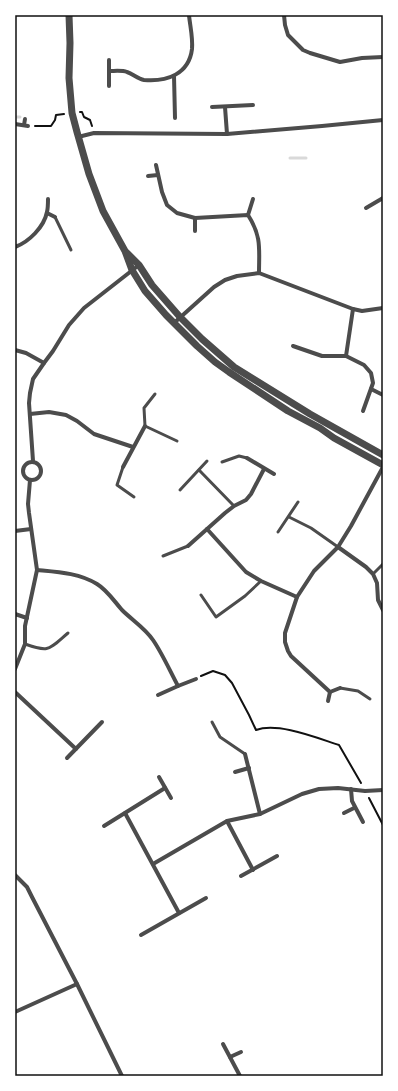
<svg xmlns="http://www.w3.org/2000/svg" width="398" height="1091" font-family="Lato,sans-serif">
<rect width="100%" height="100%" fill="#fff"/>
<g fill="none" stroke-linecap="round" stroke-linejoin="round">
<!-- stream -->
<g stroke="#d9d9d9" stroke-width="3">
<path d="M15,117H20"/>
<path d="M290,158H306"/>
</g>
<!-- path -->
<g stroke="#111" stroke-width="2">
<path d="M80,112H82L84,117L90,120L92,126"/>
<path d="M35,126H51L55,120L56,115L64,114"/>
<path d="M201,676L213,671L225,675L232,683L249,715L256,730C278,722 317,738 339,745L361,783"/>
<path d="M369,798L383,825"/>
</g>
<!-- service -->
<g stroke="#4c4c4c" stroke-width="3">
<path d="M55,217L71,250"/>
<path d="M155,394L144,408L145,426L177,441"/>
<path d="M222,462L239,456L247,458"/>
<path d="M123,467L117,485L134,497"/>
<path d="M199,470L234,506"/>
<path d="M180,490L207,461"/>
<path d="M289,517L311,528L338,547"/>
<path d="M278,532L298,502"/>
<path d="M163,556L188,546"/>
<path d="M373,574L383,564"/>
<path d="M201,595L216,617L245,596L261,581"/>
<path d="M25,644C50,653 49,649 68,633"/>
<path d="M340,688L358,691L370,699"/>
<path d="M212,722L220,737L245,754"/>
</g>
<!-- minor -->
<g stroke="#4c4c4c" stroke-width="4">
<path d="M284,15L285,25L288,35L303,50L310,53L340,62L362,58L383,57"/>
<path d="M109,60V86"/>
<path d="M109,71C115,71 122,70 127,72C133,74 138,79 144,80C167,82 189,74 192,49C193,37 190,26 189,15"/>
<path d="M174,76L175,118"/>
<path d="M212,107L253,105"/>
<path d="M225,107L227,134"/>
<path d="M15,124L28,126"/>
<path d="M24,125L25,119"/>
<path d="M78,137L94,133L227,134L322,126L383,120"/>
<path d="M156,165L162,192L167,205L177,213L195,218L248,215C262,237 259,249 259,273"/>
<path d="M148,176L158,175"/>
<path d="M366,208L383,198"/>
<path d="M47,213L55,217"/>
<path d="M248,215L253,199"/>
<path d="M195,231V218"/>
<path d="M15,247C29,242 44,227 47,212C48,208 48,203 48,199"/>
<path d="M174,323L214,287L225,280L237,276L259,273L353,309L362,311L383,308"/>
<path d="M293,346L322,356H346L364,365L371,373L373,383L363,411"/>
<path d="M15,350L26,353L44,363"/>
<path d="M346,356L353,309"/>
<path d="M371,389L383,395"/>
<path d="M30,414L49,412L66,415L77,421L94,434L133,447"/>
<path d="M247,458L274,474"/>
<path d="M33,461L29,403L30,393L33,379L44,363L53,351L69,325L84,308L139,265"/>
<circle cx="32" cy="471" r="9"/>
<path d="M123,467L145,426"/>
<path d="M207,529L246,572L261,581L297,597"/>
<path d="M15,531L31,529"/>
<path d="M188,546L225,513L234,506L246,500L251,494L264,469"/>
<path d="M338,547L366,567L373,574L377,583L378,600L383,610"/>
<path d="M37,570C58,572 79,573 97,584C107,590 114,601 122,610C132,620 145,628 153,640C162,653 170,671 178,686"/>
<path d="M15,614L27,618"/>
<path d="M15,669L25,644V626L37,570L29,513L28,504L30,480"/>
<path d="M340,688L330,692L291,656L288,651L285,642V633L297,597L314,571L338,547L351,526L383,467"/>
<path d="M15,692L76,749"/>
<path d="M158,695L178,686L196,679"/>
<path d="M328,701L330,692"/>
<path d="M245,754L260,814"/>
<path d="M67,758L102,722"/>
<path d="M235,772L249,768"/>
<path d="M159,777L171,798"/>
<path d="M351,789L352,801L363,822"/>
<path d="M125,813L179,913"/>
<path d="M344,813L354,808"/>
<path d="M227,821L253,870"/>
<path d="M104,826L165,788"/>
<path d="M153,864L227,821L260,814L302,794L319,789L338,788L365,791L383,790"/>
<path d="M15,875L27,887L32,897L77,984L122,1076"/>
<path d="M241,876L277,856"/>
<path d="M141,935L206,898"/>
<path d="M15,1012L77,984"/>
<path d="M223,1044L240,1076"/>
<path d="M230,1057L241,1052"/>
</g>
<!-- tertiary -->
<g stroke="#4c4c4c" stroke-width="7">
<path d="M69,15L70,43L69,78L72,113L77,132L89,174L103,211L125,251L132,270L145,291L166,315L197,346L215,362L229,372L288,411L320,428L334,438L383,465"/>
<path d="M127,253L139,265L152,285L180,317L202,339L234,367L310,414L383,455"/>
</g>
</g>
<!-- border -->
<rect width="398" height="1091" fill="none" stroke="#ffffff" stroke-width="32"/>
<rect x="16" y="16" width="366" height="1059" fill="none" stroke="#111" stroke-width="1.5"/>
</svg>
